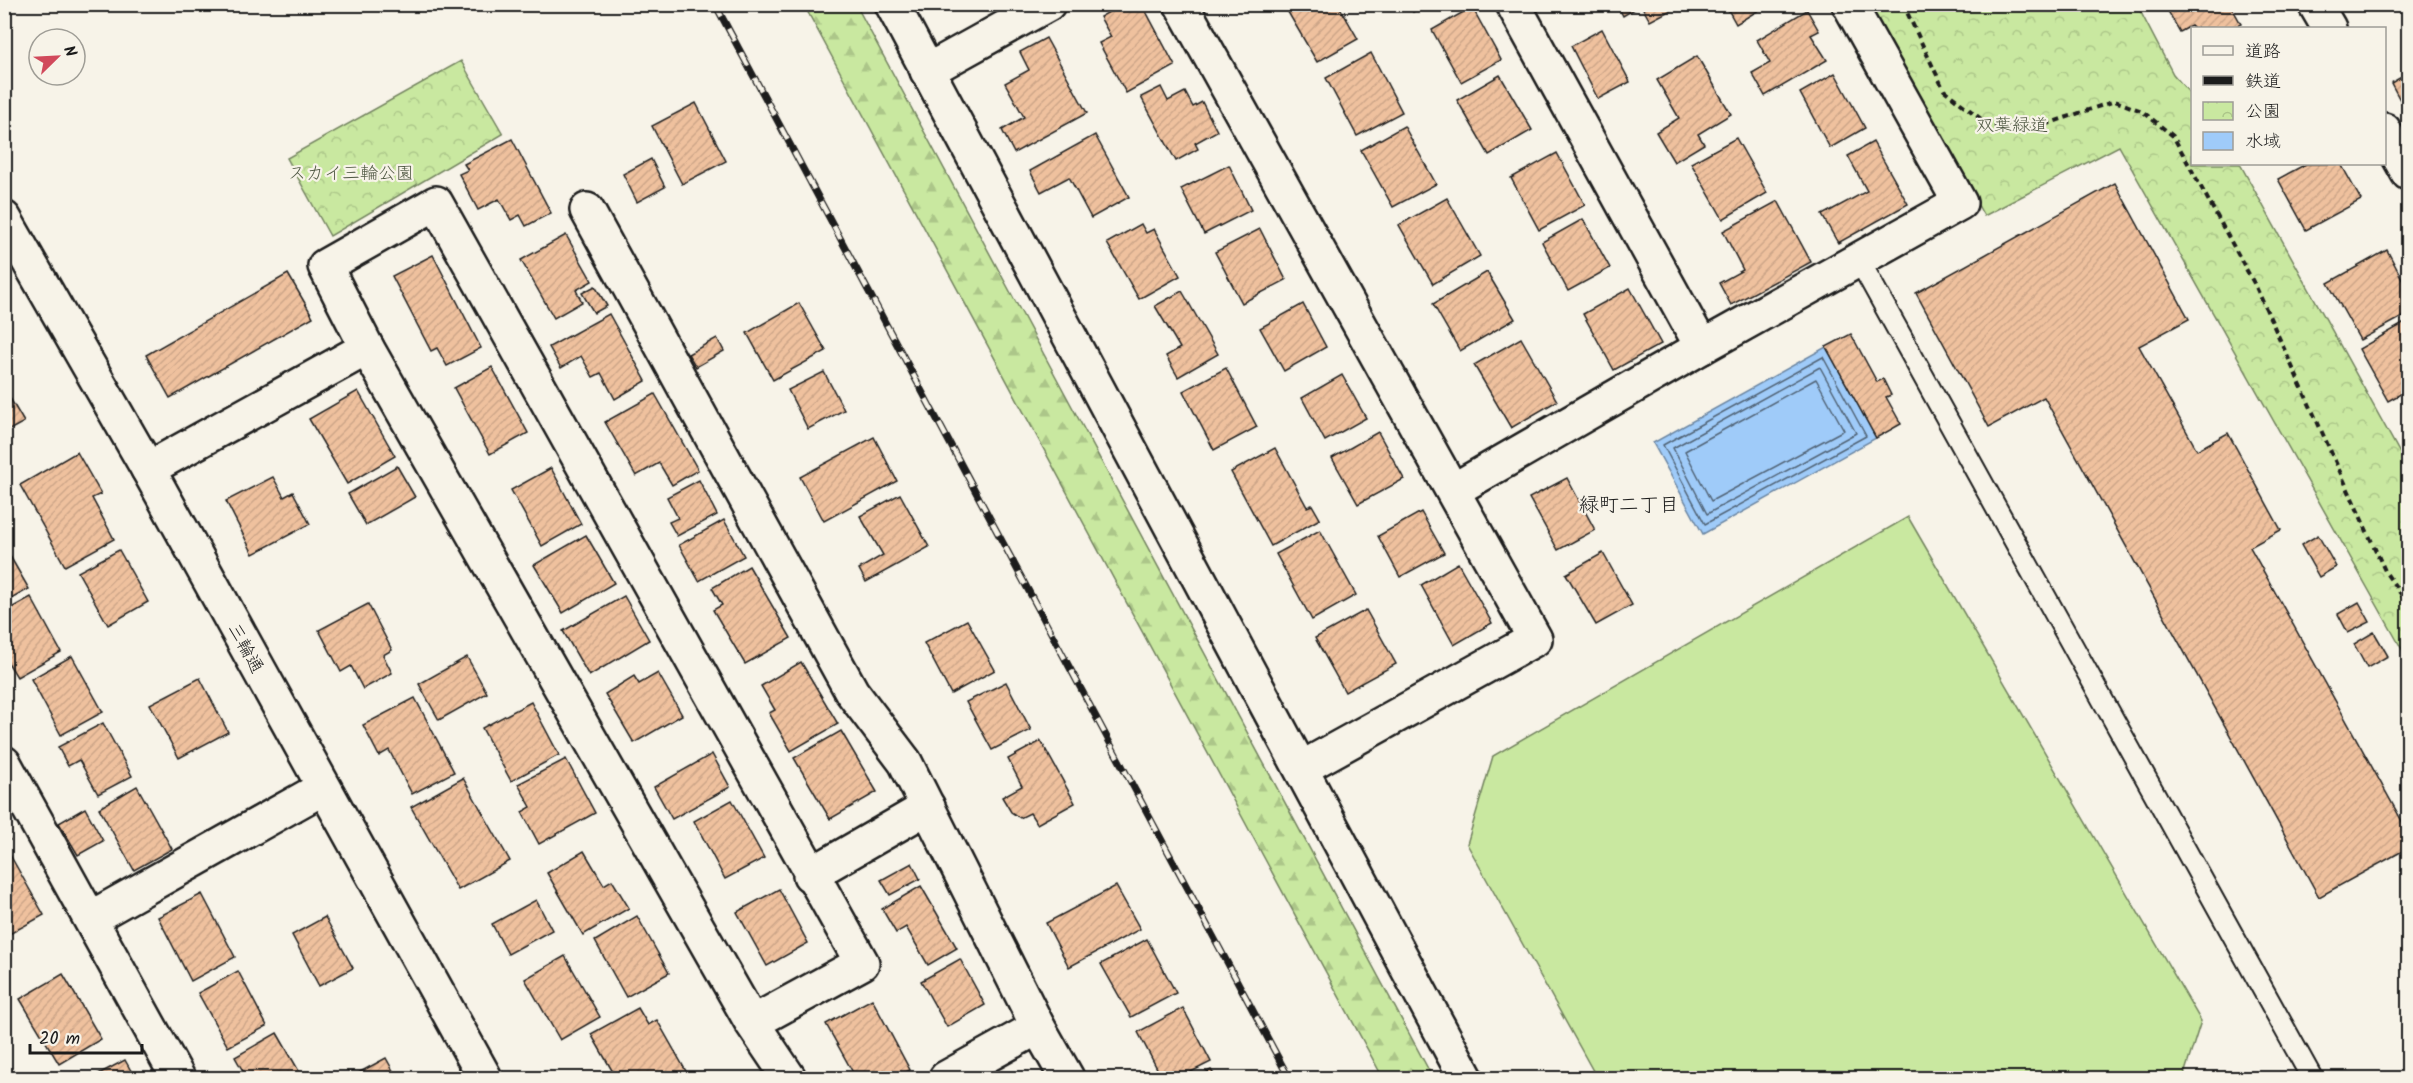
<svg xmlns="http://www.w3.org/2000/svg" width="2413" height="1083" font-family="Kalam,'Klee One',sans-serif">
<defs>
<pattern id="forest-firs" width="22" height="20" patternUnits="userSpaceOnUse" patternTransform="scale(1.5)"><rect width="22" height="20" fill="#c9e8a0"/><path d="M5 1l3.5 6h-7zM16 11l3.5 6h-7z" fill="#acc689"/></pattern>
<pattern id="park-crowns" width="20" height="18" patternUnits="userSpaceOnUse" patternTransform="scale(1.5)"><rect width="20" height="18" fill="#c9e8a0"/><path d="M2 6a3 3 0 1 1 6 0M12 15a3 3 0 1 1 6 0" fill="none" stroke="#acc689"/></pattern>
<pattern id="building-hatch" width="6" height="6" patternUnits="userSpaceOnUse" patternTransform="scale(1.5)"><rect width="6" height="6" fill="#efc19e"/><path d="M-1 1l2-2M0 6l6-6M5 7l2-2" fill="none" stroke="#cca588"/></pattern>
</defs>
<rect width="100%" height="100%" fill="#f7f3e8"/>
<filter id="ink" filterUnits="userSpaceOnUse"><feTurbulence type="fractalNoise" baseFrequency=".0167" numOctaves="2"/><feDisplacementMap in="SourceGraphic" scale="12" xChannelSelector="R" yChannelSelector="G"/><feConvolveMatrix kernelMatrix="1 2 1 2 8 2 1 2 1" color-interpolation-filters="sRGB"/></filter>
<g filter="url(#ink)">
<!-- forest -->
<path fill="url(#forest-firs)" stroke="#72825e" stroke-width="1.5" d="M804,5H856L1433,1078H1383Z"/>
<!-- park -->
<g fill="url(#park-crowns)" stroke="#72825e" stroke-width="1.5">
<path d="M1867,5H2137L2173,74L2192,96V164H2240L2408,468V660L2119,146L1984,216Z"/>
<path d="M461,61L503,134L330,236L287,158Z"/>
</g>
<!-- pitch -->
<path fill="#c9e8a0" stroke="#72825e" stroke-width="1.5" d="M1908,517L2201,1021L2183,1078H1597L1467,844L1493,756Z"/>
<!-- water -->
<path fill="#9fcbf9" stroke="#6b85a1" stroke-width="1.5" d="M1826,347L1876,438L1703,534L1653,443Z"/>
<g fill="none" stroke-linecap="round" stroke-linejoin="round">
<!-- shore -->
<g stroke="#506274" stroke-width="1.5">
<path d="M1823,357L1866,436L1705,524L1663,445Z"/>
<path d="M1820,367L1856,433L1707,514L1673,448Z"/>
<path d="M1816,379L1844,430L1711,501L1685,451Z"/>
</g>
</g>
<!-- building -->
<g fill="url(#building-hatch)" stroke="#1c1c1c" stroke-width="1.5">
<path d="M1123,4H1142L1175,66L1126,93L1099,43L1111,37L1100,17Z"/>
<path d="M1289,4H1338L1358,39L1317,62L1285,7Z"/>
<path d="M1408,4H1426L1413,12Z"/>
<path d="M1617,4H1668L1671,10L1650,21L1641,5L1623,16Z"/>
<path d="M1725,4H1769L1736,24Z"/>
<path d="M2164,4H2230L2241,24L2233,28H2193L2191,26L2180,32Z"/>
<path d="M1472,7L1501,60L1461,82L1432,30Z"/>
<path d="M1807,10L1819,31L1811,35L1827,60L1765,96L1752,73L1770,63L1757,40Z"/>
<path d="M1602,29L1630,82L1598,99L1571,46Z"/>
<path d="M1046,38L1087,113L1014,153L1002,130L1024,117L1005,83L1029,70L1020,52Z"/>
<path d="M1371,53L1402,112L1357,136L1326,78Z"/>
<path d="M1697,56L1731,114L1698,134L1704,144L1674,162L1656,132L1679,118L1657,80Z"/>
<path d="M1835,73L1865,128L1830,148L1800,93Z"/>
<path d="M2408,73V115L2391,83Z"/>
<path d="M1500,75L1532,130L1489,155L1457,100Z"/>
<path d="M1161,87L1168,101L1185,92L1193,107L1202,102L1217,131L1195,143L1198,149L1176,161L1141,97Z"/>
<path d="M696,103L726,161L682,184L652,126Z"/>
<path d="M1404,126L1436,184L1393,207L1361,150Z"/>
<path d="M1095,135L1129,197L1091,218L1069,177L1041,192L1030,171Z"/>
<path d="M1736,138L1767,193L1723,219L1691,163Z"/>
<path d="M512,139L551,213L526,226L520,215L511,220L499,199L478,210L459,174L468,170L464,164Z"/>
<path d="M1873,142L1908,204L1838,243L1822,215L1867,191L1848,156Z"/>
<path d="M1557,153L1585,205L1539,230L1511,178Z"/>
<path d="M651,159L665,187L637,202L623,174Z"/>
<path d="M2306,164H2341L2361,200L2306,230L2278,179Z"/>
<path d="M1229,165L1251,210L1204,234L1181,189Z"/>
<path d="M2115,183L2189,319L2139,346L2197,450L2228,433L2281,530L2250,547L2408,832V848L2319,897L2044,397L1989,427L1916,293Z"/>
<path d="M1447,198L1480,256L1433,284L1399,225Z"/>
<path d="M1778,201L1811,262L1731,305L1719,283L1743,270L1723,231Z"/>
<path d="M1583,219L1610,268L1568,291L1542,242Z"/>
<path d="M1141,224L1146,233L1154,229L1180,276L1139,299L1107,243Z"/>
<path d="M1260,229L1286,280L1242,303L1215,252Z"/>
<path d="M566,235L592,281L576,290L582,302L554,318L521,260Z"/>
<path d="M2387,250L2408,290V314L2360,340L2328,283Z"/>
<path d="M433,255L481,348L447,366L437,348L431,351L392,276Z"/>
<path d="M1487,272L1515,319L1460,351L1433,304Z"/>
<path d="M288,274L313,317L170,398L146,355Z"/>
<path d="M595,286L607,306L594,313L582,293Z"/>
<path d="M1630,288L1661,344L1614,370L1583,314Z"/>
<path d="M1182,291L1218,354L1178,377L1166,356L1180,348L1155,306Z"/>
<path d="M799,303L826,351L773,380L747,333Z"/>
<path d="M1303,304L1326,347L1284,371L1260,328Z"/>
<path d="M609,314L646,381L615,399L601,373L593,377L581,356L561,368L549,347Z"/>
<path d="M2408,321V390L2388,401L2359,349Z"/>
<path d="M1851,334L1877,382L1883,379L1891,395L1886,397L1901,424L1876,438L1826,347Z"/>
<path d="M717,338L724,351L696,367L688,354Z"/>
<path d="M1521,338L1557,401L1511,428L1474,365Z"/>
<path d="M492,367L528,433L490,454L454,388Z"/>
<path d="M1226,368L1257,427L1214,450L1183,391Z"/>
<path d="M824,372L844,410L808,429L788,390Z"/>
<path d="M1342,375L1366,418L1325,441L1302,398Z"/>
<path d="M4,388L24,422L4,433Z"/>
<path d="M358,391L395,456L347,484L309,419Z"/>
<path d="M655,394L698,470L672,485L659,463L636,476L605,422Z"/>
<path d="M2408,404V418L2403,408Z"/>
<path d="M1378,432L1404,479L1358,504L1332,458Z"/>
<path d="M874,437L897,481L824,521L800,477Z"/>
<path d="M1275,448L1307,507L1312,505L1320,519L1271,546L1231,472Z"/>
<path d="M77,452L101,494L92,498L114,539L65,566L20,485Z"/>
<path d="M397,466L415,497L366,525L348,494Z"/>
<path d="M551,468L581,524L542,546L511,490Z"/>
<path d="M273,477L284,497L293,492L310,524L253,554L226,501Z"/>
<path d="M1567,478L1595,530L1558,550L1529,498Z"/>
<path d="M699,480L717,515L677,536L669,522L678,518L667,497Z"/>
<path d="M900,494L929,547L866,582L859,569L883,555L860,516Z"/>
<path d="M1421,512L1444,553L1400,577L1378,536Z"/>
<path d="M724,520L744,556L699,581L679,545Z"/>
<path d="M1320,530L1356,595L1312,620L1276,554Z"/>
<path d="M586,535L614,583L563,613L534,565Z"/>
<path d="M2318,535L2336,567L2319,577L2301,545Z"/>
<path d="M119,550L148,602L108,625L78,572Z"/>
<path d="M7,551L29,589L4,603V552Z"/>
<path d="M1603,553L1632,605L1596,625L1566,574Z"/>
<path d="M1458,563L1492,623L1454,645L1421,585Z"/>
<path d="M749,566L791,638L745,664L713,610L722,605L712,588Z"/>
<path d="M624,596L649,640L589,676L563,631Z"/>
<path d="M31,597L61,652L17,677L4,656V612Z"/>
<path d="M2359,602L2370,622L2348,633L2338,614Z"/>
<path d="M368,604L392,650L383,655L392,673L363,689L351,666L341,672L319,630Z"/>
<path d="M1366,610L1396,664L1345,692L1315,638Z"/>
<path d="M967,620L995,670L951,694L924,643Z"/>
<path d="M2374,632L2388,656L2367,668L2354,644Z"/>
<path d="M72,656L103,712L61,735L31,679Z"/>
<path d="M467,657L487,693L439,720L419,684Z"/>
<path d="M801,662L838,724L791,751L769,713L775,710L761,686Z"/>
<path d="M658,673L682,715L634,743L605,694L634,676L639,684Z"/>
<path d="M200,678L228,732L179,758L150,704Z"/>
<path d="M1006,682L1031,730L992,750L966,702Z"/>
<path d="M415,698L454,772L412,794L389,750L379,756L363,725Z"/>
<path d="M531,702L559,755L511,781L482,728Z"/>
<path d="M103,723L132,776L98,794L79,760L68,766L58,747Z"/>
<path d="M841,731L877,792L830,819L794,758Z"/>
<path d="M1041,741L1075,803L1037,824L1030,813L1020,818L1011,812L1002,797L1022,786L1008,759Z"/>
<path d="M712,754L730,787L672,819L654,787Z"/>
<path d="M566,759L595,813L539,844L522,812L531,807L518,784Z"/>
<path d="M463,778L510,861L458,890L411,807Z"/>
<path d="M137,786L172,849L134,870L99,808Z"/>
<path d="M732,800L764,858L725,879L694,821Z"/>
<path d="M85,808L103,841L78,855L59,823Z"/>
<path d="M4,831L10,840L4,843Z"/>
<path d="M584,851L604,885L612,880L629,908L583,935L547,873Z"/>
<path d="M10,855L44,915L4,937V858Z"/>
<path d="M912,863L920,879L890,895L881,880Z"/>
<path d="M921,886L957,948L928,965L906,927L896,933L882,909Z"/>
<path d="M1116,886L1140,929L1069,967L1046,923Z"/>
<path d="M779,889L808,943L767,966L737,912Z"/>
<path d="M202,894L235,957L191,981L158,917Z"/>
<path d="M536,900L552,930L508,954L492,924Z"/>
<path d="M637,916L669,973L626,997L595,941Z"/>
<path d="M325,917L353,968L319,986L292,935Z"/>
<path d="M1147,939L1176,993L1131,1017L1101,964Z"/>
<path d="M565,956L600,1017L560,1040L525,979Z"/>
<path d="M960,959L985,1005L947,1027L921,981Z"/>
<path d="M238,971L267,1026L228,1047L198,993Z"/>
<path d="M63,974L101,1039L59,1064L20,999Z"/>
<path d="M872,999L910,1070L895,1078H856L826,1024Z"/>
<path d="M638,1008L648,1025L657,1020L687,1073L678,1078H609L607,1075L613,1072L591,1034Z"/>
<path d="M1183,1008L1211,1062L1179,1078H1162L1138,1032Z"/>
<path d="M277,1033L303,1078H247L235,1057Z"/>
<path d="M386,1058L397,1078H349Z"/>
<path d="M125,1060L135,1078H91Z"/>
<path d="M1211,1070L1216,1078H1196Z"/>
</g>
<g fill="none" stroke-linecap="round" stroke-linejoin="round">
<defs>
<path id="lane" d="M1859,260L2312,1078"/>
<g id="street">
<path d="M892,4L1466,1078"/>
<path d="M1181,4L1535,639L1302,768"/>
<path d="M1513,4L1702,347"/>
<path d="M2315,4L2329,28"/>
<path d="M927,71L1048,4"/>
<path d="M2384,130L2408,173"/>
<path d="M587,210L852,692L905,762L1038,1027L1067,1078"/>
<path d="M148,469L367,348"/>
<path d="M1454,490L1702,347L1960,203L1849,4"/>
<path d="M4,763L178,1078"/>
<path d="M810,875L928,807"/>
<path d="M91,918L323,788"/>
<path d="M752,1023L862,963L436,203L325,266L367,348L752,1023L789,1078"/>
<path d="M946,1078L1038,1027"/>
</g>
<path id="secondary" d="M4,218L148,469L485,1078"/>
</defs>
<!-- lane casing -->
<use href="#lane" stroke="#1c1c1c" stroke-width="24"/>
<!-- street casing -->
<use href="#street" stroke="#1c1c1c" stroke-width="38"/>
<!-- secondary casing -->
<use href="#secondary" stroke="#1c1c1c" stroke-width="38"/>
<!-- path -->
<path stroke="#1c1c1c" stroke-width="4" stroke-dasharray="6 4.5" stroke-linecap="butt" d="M1903,4L1944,90L1990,126L2032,129L2115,101L2142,111L2173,136L2256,287L2386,573L2408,604"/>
<!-- lane -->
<use href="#lane" stroke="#f7f3e8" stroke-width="20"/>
<!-- street -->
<use href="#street" stroke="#f7f3e8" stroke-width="33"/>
<!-- secondary -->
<use href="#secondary" stroke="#f7f3e8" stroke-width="33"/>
<defs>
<path id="rail" d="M715,4L1289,1078"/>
</defs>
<!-- rail casing -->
<use href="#rail" stroke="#1c1c1c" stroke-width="7"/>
<!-- rail -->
<use href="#rail" stroke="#f7f3e8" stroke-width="4.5" stroke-dasharray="14" stroke-linecap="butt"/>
</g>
</g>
<g text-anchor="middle" stroke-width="4.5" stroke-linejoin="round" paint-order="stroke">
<!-- park labels -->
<g font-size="18" fill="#505944" stroke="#f7f3e8">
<text x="2012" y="131">双葉緑道</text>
<text x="351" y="179">スカイ三輪公園</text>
</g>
<!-- street labels -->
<g font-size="18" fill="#1c1c1c" stroke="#f7f3e8">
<text transform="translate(246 648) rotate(61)" y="6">三輪通</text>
</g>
<!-- neighbourhood labels -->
<g font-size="20" fill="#1c1c1c" stroke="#f7f3e8">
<text x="1629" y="511">緑町二丁目</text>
</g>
</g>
<!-- margin -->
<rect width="2413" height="1083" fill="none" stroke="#f7f3e8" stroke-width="24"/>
<rect x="12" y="12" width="2389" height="1059" fill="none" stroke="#1c1c1c" stroke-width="2" filter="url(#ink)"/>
<!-- legend -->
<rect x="2191" y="27" width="195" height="138" fill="#f7f3e8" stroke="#9f9d96" stroke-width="1.5"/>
<rect x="2203" y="46" width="30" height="9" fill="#f7f3e8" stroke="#9f9d96" stroke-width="1.5"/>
<text x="2245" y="57" font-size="18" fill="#1c1c1c">道路</text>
<rect x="2203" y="76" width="30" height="9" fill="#1c1c1c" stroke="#9f9d96" stroke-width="1.5"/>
<text x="2245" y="87" font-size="18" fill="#1c1c1c">鉄道</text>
<rect x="2203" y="102" width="30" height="18" fill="url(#park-crowns)" stroke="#9f9d96" stroke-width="1.5"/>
<text x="2245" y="117" font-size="18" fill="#1c1c1c">公園</text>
<rect x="2203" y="132" width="30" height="18" fill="#9fcbf9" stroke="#9f9d96" stroke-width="1.5"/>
<text x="2245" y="147" font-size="18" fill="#1c1c1c">水域</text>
<!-- north arrow -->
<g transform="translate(57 57) rotate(66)"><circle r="28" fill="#f7f3e8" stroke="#9f9d96" stroke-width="1.5"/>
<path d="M0-4.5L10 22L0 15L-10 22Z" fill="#d1495b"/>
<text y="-9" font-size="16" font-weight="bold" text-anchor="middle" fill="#1c1c1c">N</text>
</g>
<!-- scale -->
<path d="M30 1044v9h112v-9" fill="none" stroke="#1c1c1c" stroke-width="3"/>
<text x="39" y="1044" font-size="18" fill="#1c1c1c" stroke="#f7f3e8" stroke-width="4.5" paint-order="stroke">20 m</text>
</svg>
